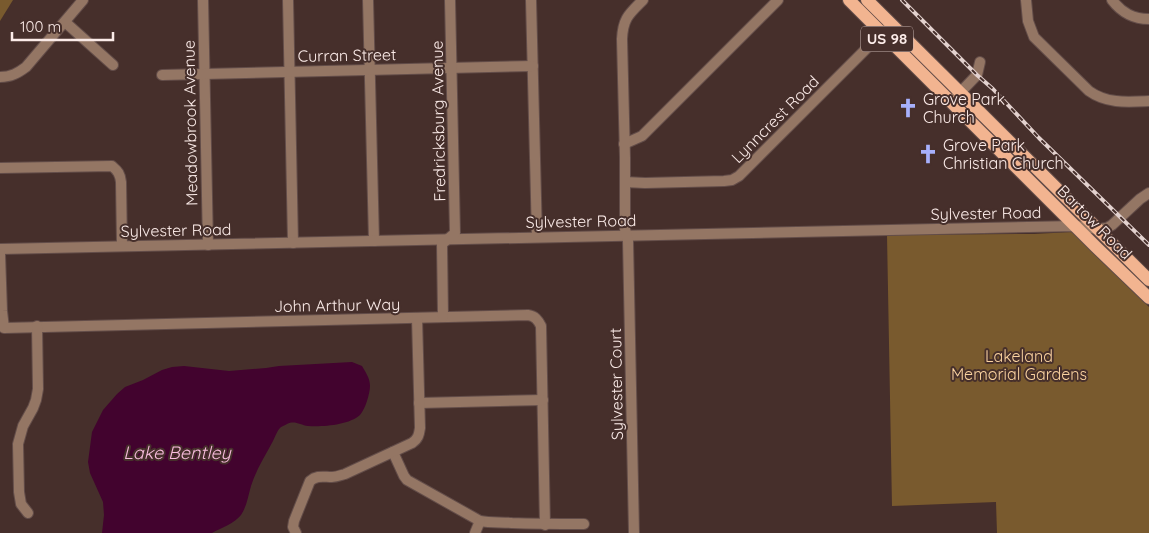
<svg xmlns="http://www.w3.org/2000/svg" width="1149" height="533" font-family="Quicksand,sans-serif">
<rect width="100%" height="100%" fill="#462f2b"/>
<!-- green -->
<g fill="#795a2e">
<path d="M0,0H13L0,21Z"/>
<path d="M1072,232L1149,307V533H997L996,502L892,506L887,235L1034,234Z"/>
</g>
<!-- water -->
<path fill="#42032e" d="M352,362L362,366C371,381 372,384 367,401C365,407 363,411 360,415C349,425 323,427 308,426C300,425 295,420 287,424C285,425 281,427 280,428C277,431 275,437 273,441C265,456 256,470 251,486C248,496 247,506 241,515C235,523 221,528 212,533H102L104,515L103,502L90,473L88,462L92,432L103,410L117,394L125,387L143,380L162,370L172,367L184,366L229,371L266,368L279,366Z"/>
<g fill="none" stroke-linecap="round" stroke-linejoin="round">
<defs>
<g id="minor">
<path d="M203,0L208,245"/>
<path d="M288,0L293,243"/>
<path d="M368,0L374,241"/>
<path d="M531,0L537,237"/>
<path d="M1026,0L1028,21L1034,37L1089,91C1107,104 1128,102 1149,101"/>
<path d="M1112,0C1122,13 1133,19 1149,19"/>
<path d="M65,22L113,65"/>
<path d="M162,75L533,66"/>
<path d="M0,77C11,77 18,73 26,67L83,0"/>
<path d="M951,102L977,75L980,62"/>
<path d="M624,144L642,136L778,0"/>
<path d="M0,168L112,166C118,171 120,174 121,182L122,246"/>
<path d="M625,182L645,183L724,181L732,180L739,176L887,28"/>
<path d="M0,249L1076,226L1098,229L1107,228L1112,225L1140,199L1149,193"/>
<path d="M0,254L2,311L4,328L528,315C535,316 538,320 541,326L545,525"/>
<path d="M443,317L442,244L455,233L450,0"/>
<path d="M419,403L543,400"/>
<path d="M393,452L404,476L407,480L480,521C491,523 501,522 512,523C536,524 560,524 584,524"/>
<path d="M28,513L21,504L19,492L18,444L23,426L33,408L36,400L38,389L37,326"/>
<path d="M296,533L293,527L294,521L310,481C317,475 323,477 332,477C337,477 341,475 345,474L412,443C418,439 419,435 420,428L417,318"/>
<path d="M475,533L480,521"/>
<path d="M634,533L628,241L625,229V158L622,39C623,18 629,14 643,0"/>
</g>
<g id="major">
<path d="M849,0L1096,247L1149,298"/>
<path d="M867,0L1149,280"/>
</g>
</defs>
<!-- minor casing -->
<use href="#minor" stroke="#634d49" stroke-width="12"/>
<!-- major casing -->
<use href="#major" stroke="#634d49" stroke-width="14"/>
<!-- minor -->
<use href="#minor" stroke="#947664" stroke-width="10"/>
<!-- major -->
<use href="#major" stroke="#f2b490" stroke-width="12"/>
<defs>
<path id="rail" d="M902,0L977,75L993,89L1039,138L1149,245"/>
</defs>
<!-- rail casing -->
<use href="#rail" stroke="#e2d1ce" stroke-width="4"/>
<!-- rail -->
<use href="#rail" stroke="#462f2b" stroke-width="2" stroke-dasharray="5.5" stroke-linecap="butt"/>
</g>
<!-- icons -->
<defs>
<symbol id="church-bare" viewBox="-9 -9 18 18"><path d="M-1.2-6h2.4v3.5h3.3v2.4h-3.3V6h-2.4V-.1h-3.3v-2.4h3.3Z" fill="#a7b0fc" stroke="#462f2b" stroke-width="2.5" paint-order="stroke"/></symbol>
</defs>
<g fill-rule="evenodd">
<use href="#church-bare" x="894" y="94" width="28" height="28"/>
<use href="#church-bare" x="914" y="140" width="28" height="28"/>
</g>
<g text-anchor="middle" stroke-width="4" stroke-linejoin="round" paint-order="stroke">
<!-- shield labels -->
<rect fill="#462f2b" stroke="#c5b3af" stroke-width="1" x="861" y="26.5" width="52" height="25" rx="4"/>
<g font-size="15" font-weight="bold" fill="#fbebe8">
<text x="887" y="44">US 98</text>
</g>
<!-- street labels -->
<g font-size="16" fill="#fbebe8" stroke="#462f2b">
<text transform="translate(347 55) rotate(-1)" y="6">Curran Street</text>
<text transform="translate(775 119) rotate(-45)" y="6">Lynncrest Road</text>
<text transform="translate(438 121) rotate(-91)" y="6">Fredricksburg Avenue</text>
<text transform="translate(190 123) rotate(-91)" y="6">Meadowbrook Avenue</text>
<text transform="translate(986 213) rotate(-1)" y="6">Sylvester Road</text>
<text transform="translate(581 221) rotate(-1)" y="6">Sylvester Road</text>
<text transform="translate(1095 222) rotate(45)" y="6">Bartow Road</text>
<text transform="translate(176 230) rotate(-1)" y="6">Sylvester Road</text>
<text transform="translate(337 305) rotate(-1)" y="6">John Arthur Way</text>
<text transform="translate(616 384) rotate(-91)" y="6">Sylvester Court</text>
</g>
<!-- poi labels -->
<g font-size="16" fill="#fbebe8" stroke="#462f2b" text-anchor="start">
<text x="923" y="105">Grove Park<tspan x="923" dy="18">Church</tspan></text>
<text x="943" y="151">Grove Park<tspan x="943" dy="18">Christian Church</tspan></text>
</g>
<!-- park labels -->
<g font-size="16" fill="#fbd3a0" stroke="#462f2b">
<text x="1019" y="362">Lakeland<tspan x="1019" dy="18">Memorial Gardens</tspan></text>
</g>
<!-- water labels -->
<g font-size="18" font-style="italic" fill="#f8bcdd" stroke="#462f2b">
<text x="177" y="459">Lake Bentley</text>
</g>
</g>
<!-- scale -->
<path d="M12 32v8h101v-8" fill="none" stroke="#fbebe8" stroke-width="2.5"/>
<text x="20" y="32" font-size="15" fill="#fbebe8" stroke="#462f2b" stroke-width="4" paint-order="stroke">100 m</text>
</svg>
